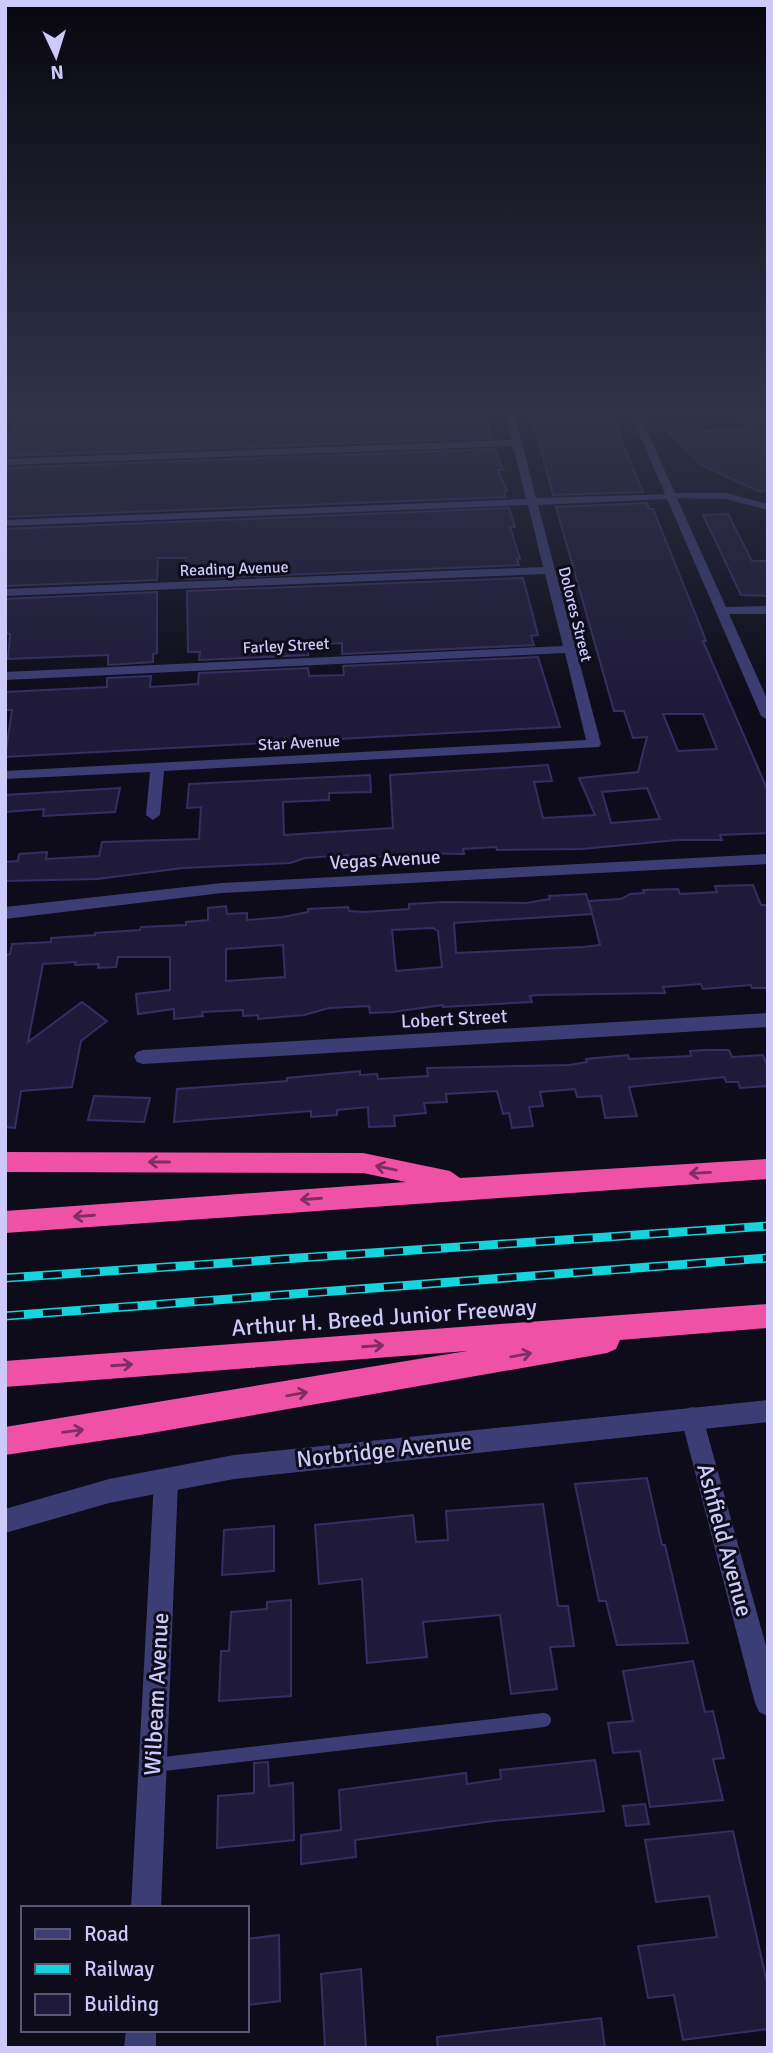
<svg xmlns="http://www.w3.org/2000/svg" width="773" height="2053" font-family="Signika,sans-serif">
<rect width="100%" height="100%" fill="#0e0c1a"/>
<!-- building -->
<g fill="#1f1a39" stroke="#362e63" stroke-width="2" fill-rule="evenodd">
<path d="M236,411H485L491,438L5,456V433L14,432L18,421L229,414Z"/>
<path d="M531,411H609L643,492L553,495Z"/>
<path d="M736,411H761L768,420V489L760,492L701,465L670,433L747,429Z"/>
<path d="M495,449L503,470H498L507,491H504L506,497L5,517V468Z"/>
<path d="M647,503L649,509H653L703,633L706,641H703L768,791V833L720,835L722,840H677L582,849L497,850L496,847L463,849L464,854L418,853L348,860V855L305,858L290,863L183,868L97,879L5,881V862L18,861L19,854L47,852L46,859L99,856L102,842L199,839L201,807L187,808L189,784L370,775L371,792L329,793V800L283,802L284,835L393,828L390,775L548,765L552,781L534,782L543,818L595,815L579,778L638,772L647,737L633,738L624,711H614L556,507ZM663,714H703L717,749L678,751ZM647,788L660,819L611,823L602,792Z"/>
<path d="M509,508L515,527H510L520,559H517L519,565L186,579V558H158L157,580L5,586V529Z"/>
<path d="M728,514L752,561H768V596L741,595L703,515Z"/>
<path d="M523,578L538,635L531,636L534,645L342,654V643L307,645L308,655L199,660L200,652H188L187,591Z"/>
<path d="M157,592V653L153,654V662L108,665V655L8,659L10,634L5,633V599Z"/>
<path d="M538,657L560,727L5,757L12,710H5V692L107,687V678L151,676L150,687L198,684L199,673L308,668L309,676L344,675L343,666Z"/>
<path d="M120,788L115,812L43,816L44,809L5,812V795Z"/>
<path d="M753,885L761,905H768V988H752L751,985L703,989L701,984L663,987L665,993L538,995L530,996L532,1002L443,1007V1005L393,1012L370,1013L369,1006L329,1008L304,1015L258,1019V1015L243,1016V1010L202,1012L203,1016L174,1019V1009L138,1014L136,994L170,990V957H118L116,967L98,968L99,964L75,965L76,962L43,964L28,1042L82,1002L107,1021L81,1041L72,1087L21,1091L15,1128L5,1127V955L10,954L12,944L51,942V938L95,935V933L140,930L141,927L186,925V922L208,920V908L226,906L227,914L247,913V920L283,917L308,912V909L348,907L349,911L364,912L409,909V904L445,902L526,903L550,899L549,896L586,894L592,914L454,923L456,953L583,947L600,945L589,901L621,899L630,894L644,893L643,890L678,889L680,894L717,892L715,886ZM433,928L438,931L442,967L396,971L392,930ZM283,945L285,977L226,981V949Z"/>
<path d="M706,1050H729L732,1057L763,1055L768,1067V1086L740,1088L738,1082H726L724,1077L629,1087L637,1116L605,1118L601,1096L577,1097L575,1089L540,1092L543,1106L529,1107L533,1126L512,1128L509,1113L503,1114L497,1091L446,1094L447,1102L424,1103L426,1113L394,1116L395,1126L369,1127L368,1107L337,1110V1115L311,1117V1111L174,1122L177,1089L287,1081V1078L360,1071V1075L377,1074L378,1079L428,1076L427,1068L569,1065L587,1062L586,1059L628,1055L629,1059L691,1056L690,1051Z"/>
<path d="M94,1096L150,1098L144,1122L88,1120Z"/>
<path d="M647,1478L662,1545H665L688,1643L617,1645L606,1601H599L575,1484Z"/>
<path d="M543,1504L558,1606H568L574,1646L550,1647L557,1689L511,1694L500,1615L423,1622L427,1657L367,1663L362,1579L319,1584L315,1525L413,1515L416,1542L448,1540L446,1511Z"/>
<path d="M274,1526V1571L222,1575L224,1530Z"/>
<path d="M291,1600V1696L219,1701L221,1651H229L231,1612L267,1609V1602Z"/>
<path d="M693,1661L705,1712L713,1711L724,1758L713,1759L723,1800L650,1807L640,1751L613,1753L608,1723L633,1721L623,1671Z"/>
<path d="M595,1760L604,1811L493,1821L355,1840L356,1857L301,1864V1835L341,1830L339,1790L466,1773L467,1784L501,1779L500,1770Z"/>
<path d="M268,1762L269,1786L293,1783L294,1840L217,1848L218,1796L254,1793V1763Z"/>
<path d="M645,1804L649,1824L626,1826L623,1806Z"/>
<path d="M733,1831L768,1987V2029L683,2040L674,1995L648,1998L638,1946L717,1937L709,1896L656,1902L645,1840Z"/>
<path d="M279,1935L280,2001L247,2005V1939Z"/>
<path d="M361,1969L366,2048H325L321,1974Z"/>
<path d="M601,2018L605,2048H438L437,2037Z"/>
</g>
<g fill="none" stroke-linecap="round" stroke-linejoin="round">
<!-- service -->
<path stroke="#3c3d75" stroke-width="14" d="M155,1765L544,1720"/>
<!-- minor -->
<g fill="#3c3d75" fill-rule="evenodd">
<path d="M6,411H62L57,414L10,415Z"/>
<path d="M504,411H514L536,498L675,494L726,607L768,606V614H729L768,701V720L761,716L667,499L538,505L601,744L599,747L164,771L160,815L153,820L146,815L150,772L5,779V771L586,740L565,653L5,680V672L563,646L545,574L5,596V589L543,567L528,505L5,526V520L526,499L513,446L5,465V459L512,440Z"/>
<path d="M768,854V864L222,893L5,919V907L222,883Z"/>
<path d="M768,1013V1027L143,1064L137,1062L134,1057L137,1052L143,1050Z"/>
<path d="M692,1407L700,1410L703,1418L768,1653V1716L759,1712L755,1703L681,1418L684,1410Z"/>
<path d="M166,1468L174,1472L178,1480L161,1908H131L154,1480L158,1472Z"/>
<path d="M126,2030H156V2048H124Z"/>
</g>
<!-- tertiary -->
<g fill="#3c3d75" fill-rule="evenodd">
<path d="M629,411H638L675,493H726L768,504V510L726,499L667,498Z"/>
<path d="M768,1400V1422L234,1479L109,1503L5,1533V1509L109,1479L234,1455Z"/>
</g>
<!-- motorway -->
<g fill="#ee51a6" fill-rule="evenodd">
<path d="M5,1152L363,1153L450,1171L460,1178L768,1159V1179L5,1233V1211L406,1182L363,1173L5,1172Z"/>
<path d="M768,1304V1328L620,1340L616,1349L607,1353L140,1435L5,1455V1427L467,1351L5,1387V1361Z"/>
</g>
<defs>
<g id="rail">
<path d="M5,1278L768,1226"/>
<path d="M5,1316L768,1258"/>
</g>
</defs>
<!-- rail casing -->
<use href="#rail" stroke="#15d4db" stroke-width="9"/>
<!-- rail -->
<use href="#rail" stroke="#0e0c1a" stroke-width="6" stroke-dasharray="19" stroke-linecap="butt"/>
</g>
<!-- one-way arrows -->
<defs><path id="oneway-shaft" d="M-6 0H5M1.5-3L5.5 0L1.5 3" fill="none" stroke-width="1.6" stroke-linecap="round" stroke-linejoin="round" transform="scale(1.75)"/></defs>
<g stroke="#7e2e60">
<use href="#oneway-shaft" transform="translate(159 1162) rotate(-180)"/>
<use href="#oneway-shaft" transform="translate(386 1168) rotate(-168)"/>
<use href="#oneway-shaft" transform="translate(700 1173) rotate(177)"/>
<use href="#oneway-shaft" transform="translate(311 1199) rotate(176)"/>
<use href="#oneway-shaft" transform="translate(84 1216) rotate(176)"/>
<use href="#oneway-shaft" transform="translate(373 1346) rotate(-4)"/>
<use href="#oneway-shaft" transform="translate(521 1355) rotate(-10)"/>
<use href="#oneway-shaft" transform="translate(122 1365) rotate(-4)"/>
<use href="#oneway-shaft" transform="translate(297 1394) rotate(-10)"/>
<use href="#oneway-shaft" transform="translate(73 1431) rotate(-8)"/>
</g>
<!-- sky -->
<linearGradient id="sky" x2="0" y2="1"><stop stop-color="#08070e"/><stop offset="0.59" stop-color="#303449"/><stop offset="1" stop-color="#303449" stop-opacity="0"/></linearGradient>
<rect width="773" height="698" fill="url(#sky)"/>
<g text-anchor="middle" stroke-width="6" stroke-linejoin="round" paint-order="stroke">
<!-- far-street labels -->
<g font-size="16" fill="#cdcafa" stroke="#0e0c1a">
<text transform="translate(234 568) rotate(-2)" y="6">Reading Avenue</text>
<text transform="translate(576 614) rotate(76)" y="6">Dolores Street</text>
<text transform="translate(286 645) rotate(-3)" y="6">Farley Street</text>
<text transform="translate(299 742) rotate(-3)" y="6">Star Avenue</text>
</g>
<!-- street labels -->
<g font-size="19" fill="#cdcafa" stroke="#0e0c1a">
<text transform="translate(385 859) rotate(-3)" y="7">Vegas Avenue</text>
<text transform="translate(454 1018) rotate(-3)" y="7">Lobert Street</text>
</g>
<!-- near-street labels -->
<g font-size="23" fill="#cdcafa" stroke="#0e0c1a">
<text transform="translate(384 1317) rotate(-4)" y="8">Arthur H. Breed Junior Freeway</text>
<text transform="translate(384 1450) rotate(-6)" y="8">Norbridge Avenue</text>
<text transform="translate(725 1540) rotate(75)" y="8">Ashfield Avenue</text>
<text transform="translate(156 1694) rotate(-87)" y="8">Wilbeam Avenue</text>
</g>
</g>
<!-- border -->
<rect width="773" height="2053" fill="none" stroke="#cdcafa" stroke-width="14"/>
<!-- legend -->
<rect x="21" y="1906" width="228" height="126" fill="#0e0c1a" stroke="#5a5874" stroke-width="2"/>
<rect x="35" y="1929" width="35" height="10" fill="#3c3d75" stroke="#5a5874" stroke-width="2"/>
<text x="84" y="1941" font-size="21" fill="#cdcafa">Road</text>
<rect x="35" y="1964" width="35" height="10" fill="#15d4db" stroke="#5a5874" stroke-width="2"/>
<text x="84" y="1976" font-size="21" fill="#cdcafa">Railway</text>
<rect x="35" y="1994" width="35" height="21" fill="#1f1a39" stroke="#5a5874" stroke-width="2"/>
<text x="84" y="2011" font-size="21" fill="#cdcafa">Building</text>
<!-- north arrow -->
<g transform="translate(56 56) rotate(176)" stroke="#0e0c1a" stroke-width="5" paint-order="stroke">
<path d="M0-5L12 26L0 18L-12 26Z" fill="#cdcafa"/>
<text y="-10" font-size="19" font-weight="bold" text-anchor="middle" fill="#cdcafa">N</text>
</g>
</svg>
